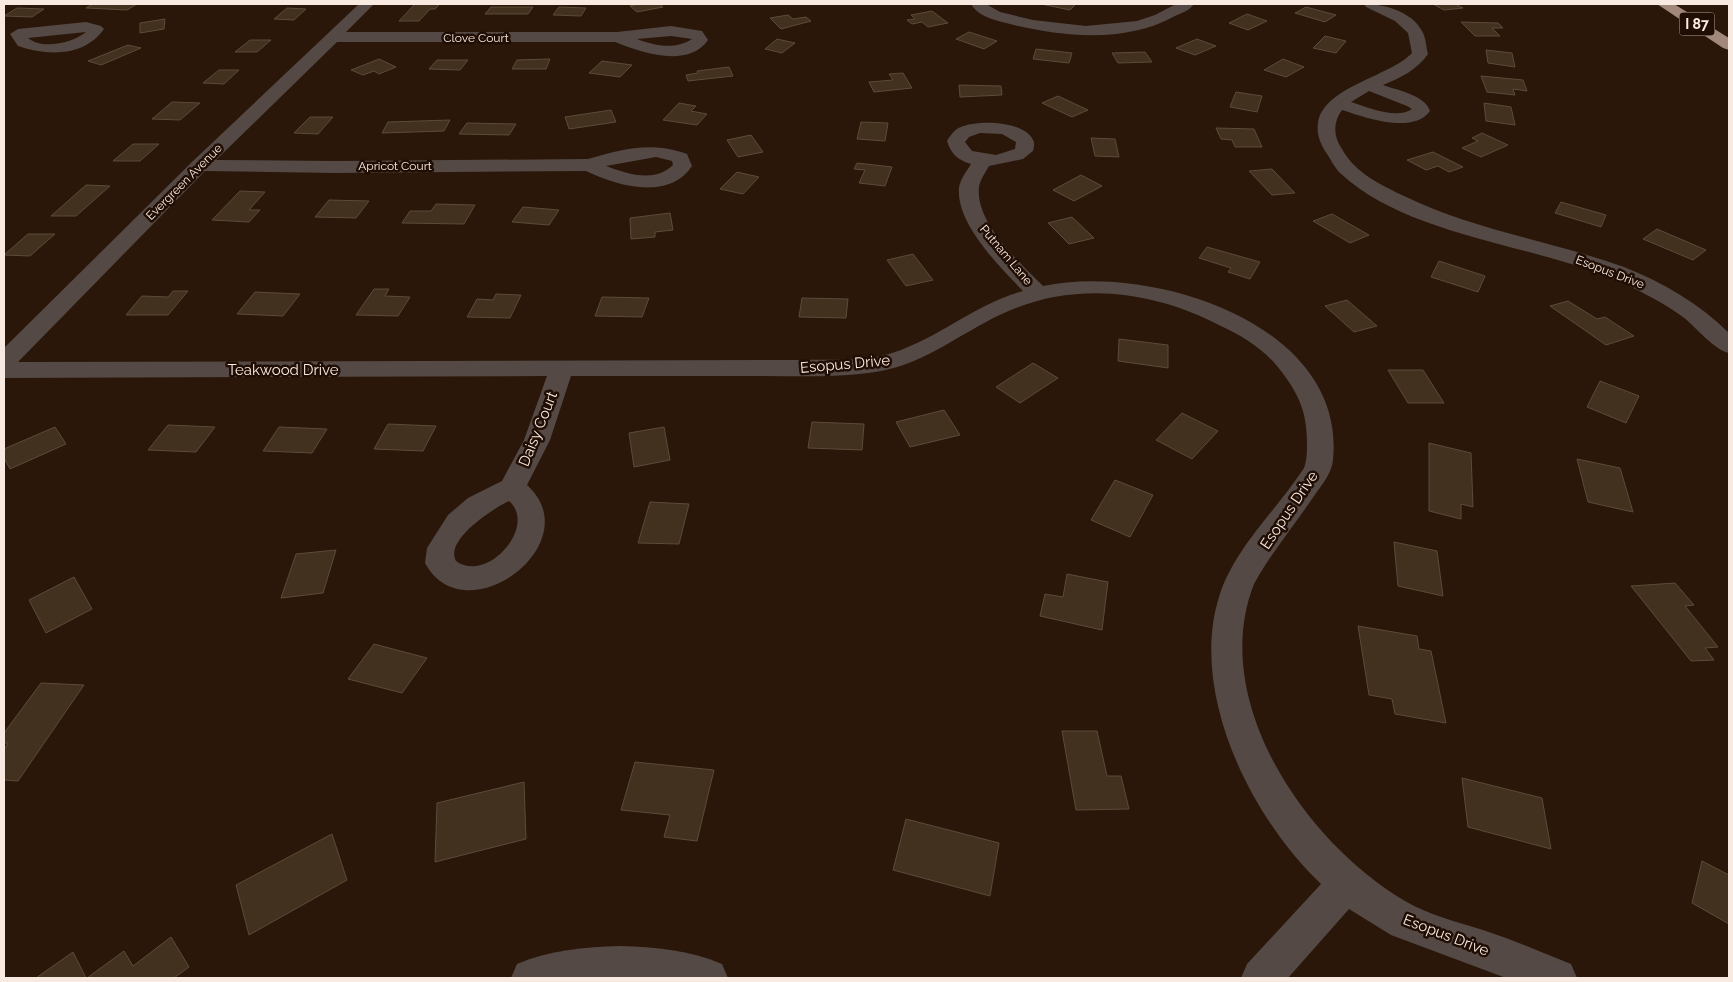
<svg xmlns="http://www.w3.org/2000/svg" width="1733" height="982" font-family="Raleway,sans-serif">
<rect width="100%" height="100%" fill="#2a170a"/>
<!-- building -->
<g fill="#43311f" stroke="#5d4a38">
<path d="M93,4H137L127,10L86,8Z"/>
<path d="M415,4H440L435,9H430L419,21H399Z"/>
<path d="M639,4H660L663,7L637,12L630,6Z"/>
<path d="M1041,4H1076L1070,10Z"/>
<path d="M1433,4H1455L1463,8L1444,10Z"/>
<path d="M491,7H533L528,14H485Z"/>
<path d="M559,7L586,8L581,16L553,15Z"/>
<path d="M1306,7L1336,15L1325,22L1295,13Z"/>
<path d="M17,8L44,9L32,17L4,16Z"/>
<path d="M287,8L306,9L294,20L274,19Z"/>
<path d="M932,11L948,23L928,27L922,22L912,24L907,20L915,19L911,15Z"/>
<path d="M1247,14L1267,21L1248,30L1229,23Z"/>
<path d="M788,15L793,19L806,17L811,21L781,29L770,18Z"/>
<path d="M165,19L164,29L140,33V23Z"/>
<path d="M1461,22L1498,23L1503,28H1492L1500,36H1475Z"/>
<path d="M969,32L997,41L984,49L956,39Z"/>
<path d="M1325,36L1346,41L1336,53L1313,48Z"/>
<path d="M777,39L795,43L782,53L765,49Z"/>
<path d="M1197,39L1216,46L1195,55L1176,48Z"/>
<path d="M250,40H271L257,52H235Z"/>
<path d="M128,45L141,48L101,65L88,61Z"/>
<path d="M1036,49L1072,53L1069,63L1033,59Z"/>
<path d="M1486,50L1512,53L1515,67L1488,63Z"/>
<path d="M1145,52L1152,62L1118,63L1112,53Z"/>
<path d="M379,59L396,67L379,74L374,71L363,75L351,70Z"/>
<path d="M550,59L546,69H512L517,60Z"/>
<path d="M1283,59L1304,67L1286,77L1264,70Z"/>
<path d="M437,60H468L460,70L429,69Z"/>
<path d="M602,61L632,65L620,77L589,73Z"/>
<path d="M729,67L733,76L688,81L686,75L698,73L697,71Z"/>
<path d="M219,70H239L224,84L203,83Z"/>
<path d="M903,73L912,88L874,92L869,82L893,80L889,74Z"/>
<path d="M1481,76L1523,80L1527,91L1513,89L1515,95L1487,92Z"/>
<path d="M959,85L1001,86L1002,95L960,97Z"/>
<path d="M1236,92L1262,96L1257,112L1230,107Z"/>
<path d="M1058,96L1088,110L1072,117L1042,103Z"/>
<path d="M172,102L200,103L180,120L152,119Z"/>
<path d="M679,103L696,106L691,111L707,114L697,125L663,120Z"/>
<path d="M1484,103L1511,107L1515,125L1486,121Z"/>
<path d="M611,110L616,122L569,129L565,117Z"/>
<path d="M310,117H333L318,134L294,133Z"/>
<path d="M450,120L444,131L382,133L388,122Z"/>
<path d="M861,122L888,123L885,141L857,139Z"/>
<path d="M467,123L516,124L509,135L459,134Z"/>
<path d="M1216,128L1254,129L1262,147H1235L1232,140L1221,139Z"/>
<path d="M1482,133L1508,145L1481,157L1462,148L1478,141L1472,138Z"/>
<path d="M751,135L763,152L738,157L727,140Z"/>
<path d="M1091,138L1115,139L1119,157L1095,156Z"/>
<path d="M133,144H159L140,161H113Z"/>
<path d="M1433,152L1463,167L1449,172L1438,166L1426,170L1407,160Z"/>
<path d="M857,163L892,167L885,186L859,183L865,170L854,169Z"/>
<path d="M1272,169L1295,193L1272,195L1249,171Z"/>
<path d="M737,172L759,177L743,194L720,189Z"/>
<path d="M1081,175L1102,186L1074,201L1053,190Z"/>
<path d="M86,185L110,186L76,216H51Z"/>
<path d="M240,191L265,192L249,210H260L249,222L212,220Z"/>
<path d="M329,200L369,201L356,218L315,217Z"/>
<path d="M1561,202L1606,215L1601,227L1555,213Z"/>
<path d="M436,204L475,205L464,224L402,223L410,211H431Z"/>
<path d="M523,207L559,210L549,225L512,222Z"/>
<path d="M670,213L673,230L655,232V237L631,239L630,218Z"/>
<path d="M1332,214L1369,235L1350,243L1313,221Z"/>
<path d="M1072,217L1094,238L1069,244L1048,223Z"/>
<path d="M1657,229L1706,250L1693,260L1643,239Z"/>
<path d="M28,234H55L30,256L4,255Z"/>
<path d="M1207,247L1260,262L1250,279L1228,272L1231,268L1199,258Z"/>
<path d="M913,254L933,280L906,286L887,260Z"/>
<path d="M1439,261L1485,276L1478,292L1431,277Z"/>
<path d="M374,289H389L385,296L410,297L398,316L356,315Z"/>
<path d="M173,291H188L168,315H126L142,296L168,297Z"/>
<path d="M255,292L300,294L283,316L237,314Z"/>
<path d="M496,294L521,295L510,318L467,317L477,299L493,300Z"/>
<path d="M602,297L649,298L642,317L595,316Z"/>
<path d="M802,298L848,299L846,318L799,317Z"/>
<path d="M1347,300L1377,326L1354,332L1325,306Z"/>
<path d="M1568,301L1597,319L1605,317L1634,336L1606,345L1550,306Z"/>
<path d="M1119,339L1168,345V368L1118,361Z"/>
<path d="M1033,363L1058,378L1020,403L996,387Z"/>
<path d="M1388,370H1423L1444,403H1408Z"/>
<path d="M1600,381L1639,396L1626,423L1587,407Z"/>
<path d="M944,410L960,435L910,447L896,422Z"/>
<path d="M1182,413L1218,431L1192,459L1156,440Z"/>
<path d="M812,422L864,424L862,450L808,448Z"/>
<path d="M388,424L436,426L423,451L374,449Z"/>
<path d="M168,425L215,427L196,452L148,450Z"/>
<path d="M55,427L66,444L10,469L4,458V449Z"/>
<path d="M279,427L327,429L312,453L263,451Z"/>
<path d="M664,427L670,460L634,467L629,433Z"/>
<path d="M1429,443L1471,453L1473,507L1461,504V519L1429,511Z"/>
<path d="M1577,459L1620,468L1633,512L1588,502Z"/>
<path d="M1115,480L1153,495L1130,537L1091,520Z"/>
<path d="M650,502L689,504L679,544L638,543Z"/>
<path d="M1394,542L1437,551L1443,596L1398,586Z"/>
<path d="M336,550L323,593L281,598L296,554Z"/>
<path d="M1067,574L1108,582L1102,630L1040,616L1045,594L1063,597Z"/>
<path d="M74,577L92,609L46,633L29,600Z"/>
<path d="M1675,583L1694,605L1685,606L1718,647L1705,648L1714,660L1691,661L1631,586Z"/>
<path d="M1358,626L1417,636L1419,649L1431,651L1446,723L1395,714L1392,699L1369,695Z"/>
<path d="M374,644L427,658L402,693L348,679Z"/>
<path d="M41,683L84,685L18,781L4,780V750L8,743H4V733Z"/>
<path d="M1062,731H1097L1107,776H1121L1129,809L1076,810Z"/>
<path d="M635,762L714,770L697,841L664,837L670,815L621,810Z"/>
<path d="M1462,778L1542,798L1551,849L1468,827Z"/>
<path d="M524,782L526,839L435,862L437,803Z"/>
<path d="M906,819L999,843L990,896L893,870Z"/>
<path d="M332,834L347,880L249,935L236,885Z"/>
<path d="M1702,861L1729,875V924L1692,903Z"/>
<path d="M171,937L189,967L174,978H87L124,951L133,966Z"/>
<path d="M73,952L86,978H36Z"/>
</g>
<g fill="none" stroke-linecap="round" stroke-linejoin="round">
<!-- minor -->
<g fill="#544944" fill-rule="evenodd">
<path d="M359,4H374L346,32H617L671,26L702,31L708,40C688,69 640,52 615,42H337L216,160L336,161L588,159C623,149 651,141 687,154L692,166C669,201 617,186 586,171L336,173L205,171L18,362L801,360C831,359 864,362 892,353C939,338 975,304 1023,291C1000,267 956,224 959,188C960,179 967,171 971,164C958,160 951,154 947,141C949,137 953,132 957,129C973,119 1024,120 1033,140C1035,143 1034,147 1033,151L1023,159L989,166C985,173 980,180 979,187C975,223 1020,263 1043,286C1150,263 1347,323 1333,460C1332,473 1321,486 1314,496C1294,526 1271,553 1254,584C1208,701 1306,843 1405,901C1429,915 1457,922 1483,930C1513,940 1542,952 1571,964L1577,978H1506L1391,935L1349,909L1288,978H1241L1247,964L1321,884C1251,818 1189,693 1219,597C1234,548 1277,510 1304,468C1307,460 1307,451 1307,443C1307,409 1297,391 1277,366C1263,349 1241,335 1221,326C1156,292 1080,281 1011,310C964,329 927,365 875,372C835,378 792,376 751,376C691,376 631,376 571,376L550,440L527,485C591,543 465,637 425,563L427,548L448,515L468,498L502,481L524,440L547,376L4,378V348L193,161ZM671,36L692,39C675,50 655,46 637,39ZM980,133L1002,134L1016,142L1015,149L996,155L972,151L965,142L969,137ZM656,157L672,161L673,165C654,183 628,174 606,166ZM509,501C538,526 487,584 456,561C444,540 494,508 509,501Z"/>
<path d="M971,4H986L1000,12L1033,20L1086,26L1137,21L1155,15L1176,4H1194C1190,10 1182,13 1175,16C1127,43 1065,37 1014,25C999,21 979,18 971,4Z"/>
<path d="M1364,4C1384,4 1411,11 1422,31C1426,37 1426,47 1428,54C1417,70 1400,78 1383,85C1397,90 1425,95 1430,111C1413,135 1364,117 1342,110C1333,122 1333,136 1342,149C1345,154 1349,160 1353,164C1366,178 1387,188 1404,196C1474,230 1551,241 1624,267C1662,282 1700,304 1729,333V353C1714,350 1696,327 1683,317C1665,304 1646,294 1627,285C1541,244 1411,239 1340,173C1335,168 1331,160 1327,154C1321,145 1316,135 1318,123C1323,87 1389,77 1412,53L1408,33L1395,21L1366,7ZM1369,91L1407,106L1412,109C1397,120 1367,107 1351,102Z"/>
<path d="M86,22L101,26L104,29C84,57 48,56 18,46L10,34L18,29ZM86,32C73,43 42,50 28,38Z"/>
<path d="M620,946C655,947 690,950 722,964L728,978H511L517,964C549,950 585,947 620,946Z"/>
</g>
<!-- highway -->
<path fill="#a2887a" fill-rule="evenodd" d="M1657,4H1674L1729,38V50L1723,48Z"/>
</g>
<g text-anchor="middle" stroke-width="5" stroke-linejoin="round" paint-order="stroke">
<!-- far-street labels -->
<g font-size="12" fill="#f8eae1" stroke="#200d03">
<text x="476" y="42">Clove Court</text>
<text x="395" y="170">Apricot Court</text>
<text transform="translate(184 182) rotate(-45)" y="4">Evergreen Avenue</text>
<text transform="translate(1006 255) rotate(50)" y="4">Putnam Lane</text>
<text transform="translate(1610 272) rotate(21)" y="4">Esopus Drive</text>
</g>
<!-- shield labels -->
<rect fill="#200d03" stroke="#b7a89e" stroke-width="1" x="1679.5" y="12.5" width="35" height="23" rx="4"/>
<g font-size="14" font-weight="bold" fill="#f8eae1">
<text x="1697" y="29">I 87</text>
</g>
<!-- street labels -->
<g font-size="15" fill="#f8eae1" stroke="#200d03">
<text transform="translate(845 364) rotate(-5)" y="5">Esopus Drive</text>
<text x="283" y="375">Teakwood Drive</text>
<text transform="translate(538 429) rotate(-68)" y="5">Daisy Court</text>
<text transform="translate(1289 510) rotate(-56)" y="5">Esopus Drive</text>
<text transform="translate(1446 935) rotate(21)" y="5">Esopus Drive</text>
</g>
</g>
<!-- border -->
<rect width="1733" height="982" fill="none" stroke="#f8eae1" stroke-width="10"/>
</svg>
